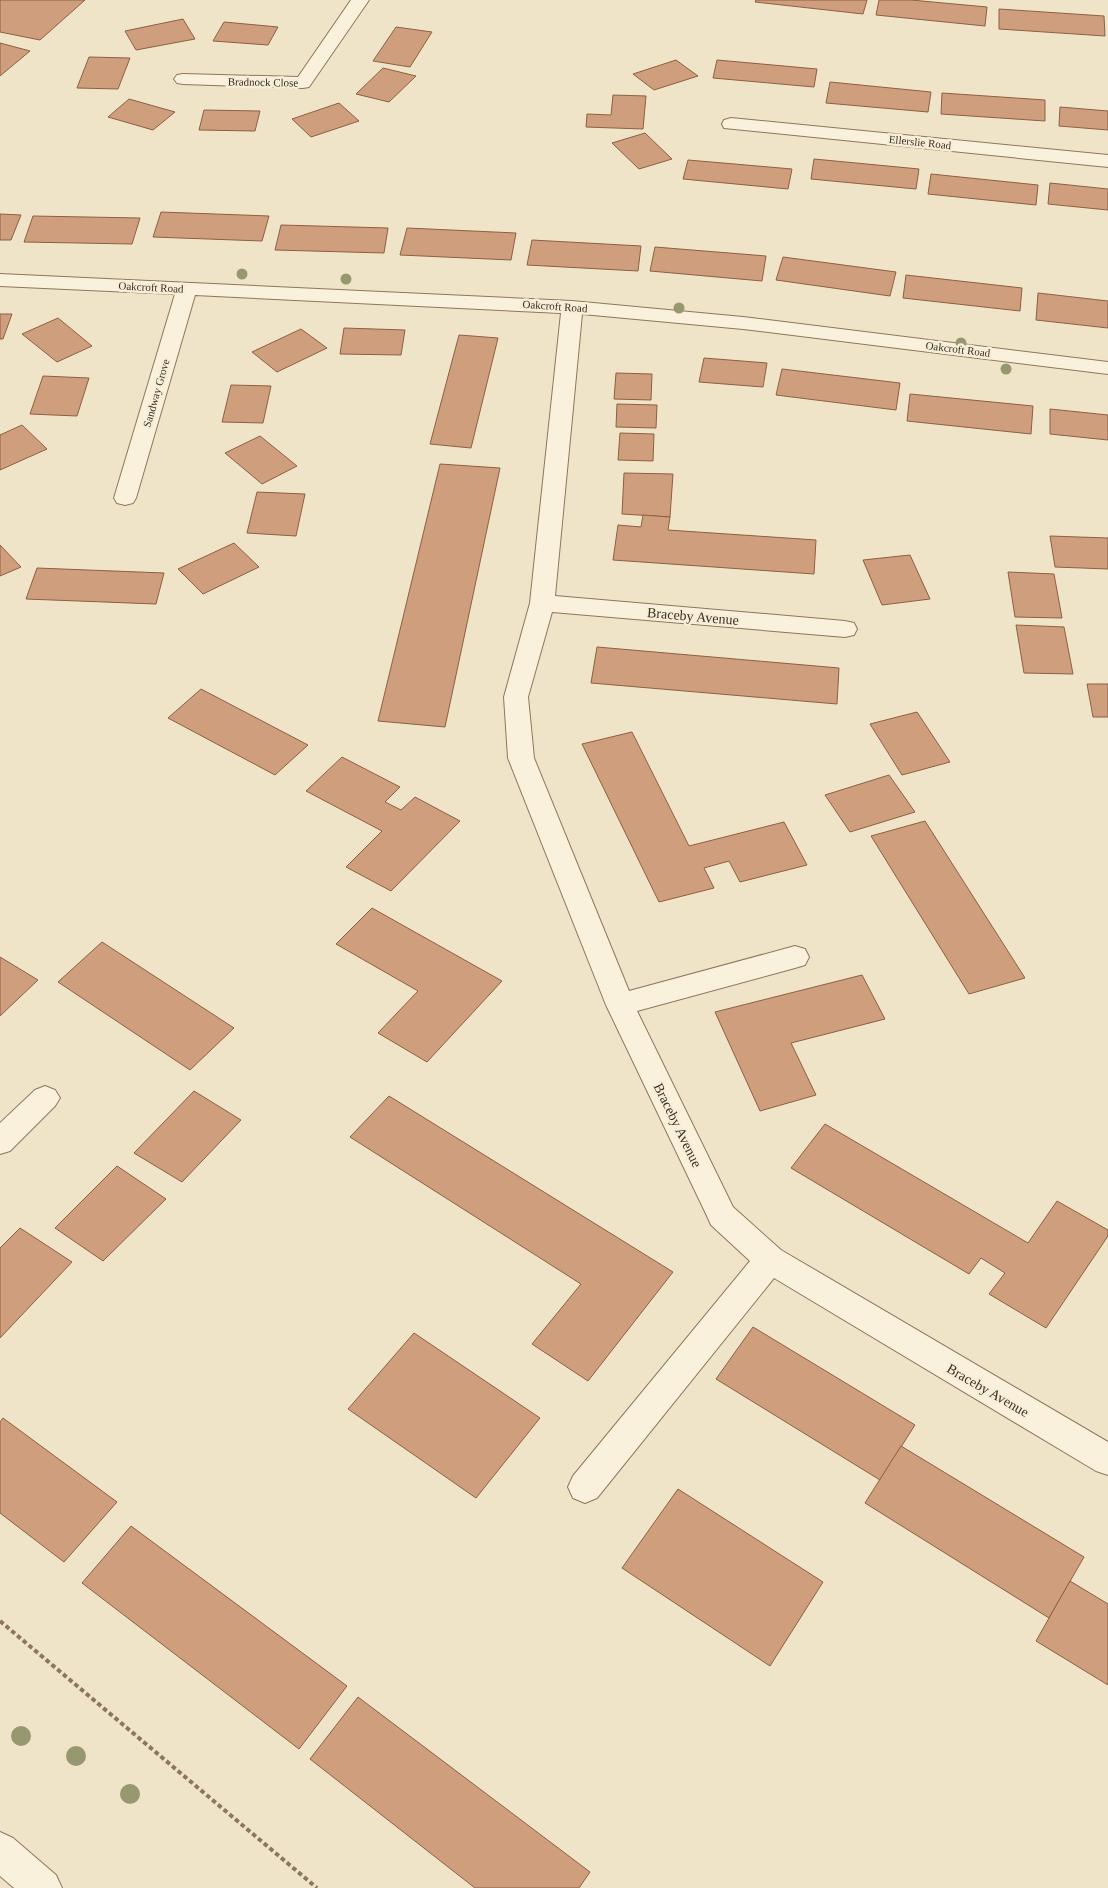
<svg xmlns="http://www.w3.org/2000/svg" width="1108" height="1888" font-family="Georgia,serif">
<rect width="100%" height="100%" fill="#f0e4c8"/>
<!-- building -->
<g fill="#cf9f7d" stroke="#8d5f41">
<path d="M0,0H85L40,40L0,32Z"/>
<path d="M756,0H867L863,14L755,2Z"/>
<path d="M879,0H911L987,7L985,26L876,15Z"/>
<path d="M999,9L1104,16L1105,36L999,29Z"/>
<path d="M183,19L195,39L136,50L125,31Z"/>
<path d="M224,22L278,27L268,45L213,41Z"/>
<path d="M396,27L432,32L410,67L373,61Z"/>
<path d="M0,43L30,51L0,76Z"/>
<path d="M89,57L130,58L118,89L77,88Z"/>
<path d="M676,60L698,76L654,90L633,74Z"/>
<path d="M717,60L817,69L814,87L713,78Z"/>
<path d="M383,68L416,76L389,102L356,94Z"/>
<path d="M830,82L931,92L928,112L826,103Z"/>
<path d="M942,93L1045,100V121L941,114Z"/>
<path d="M613,95L646,96L643,129L586,127L587,114L611,115Z"/>
<path d="M129,99L175,112L153,130L108,117Z"/>
<path d="M339,103L359,121L311,137L292,119Z"/>
<path d="M1060,107L1108,111V130L1059,126Z"/>
<path d="M204,110L260,111L255,131L199,130Z"/>
<path d="M645,133L672,159L639,169L612,143Z"/>
<path d="M814,159L919,169L916,189L811,179Z"/>
<path d="M688,160L792,169L788,189L683,179Z"/>
<path d="M931,174L1038,185L1036,205L928,194Z"/>
<path d="M1050,183L1108,189V210L1048,204Z"/>
<path d="M161,212L269,216L262,241L153,237Z"/>
<path d="M0,214L21,215L11,240H0Z"/>
<path d="M33,216L140,218L132,244L24,242Z"/>
<path d="M281,225L388,228L384,253L275,250Z"/>
<path d="M407,228L516,233L511,260L400,255Z"/>
<path d="M532,240L641,246L638,271L527,265Z"/>
<path d="M655,247L766,256L762,281L650,271Z"/>
<path d="M783,257L896,272L890,296L776,280Z"/>
<path d="M906,275L1022,288L1020,311L903,298Z"/>
<path d="M1038,293L1108,301V328L1036,320Z"/>
<path d="M0,314H12L3,339H0Z"/>
<path d="M58,318L92,346L57,362L22,334Z"/>
<path d="M344,328L405,330L401,355L340,354Z"/>
<path d="M301,329L327,348L277,372L252,352Z"/>
<path d="M459,335L498,338L471,448L430,444Z"/>
<path d="M704,358L767,363L763,387L699,382Z"/>
<path d="M782,369L900,383L896,410L776,395Z"/>
<path d="M616,373L652,374L651,400L614,399Z"/>
<path d="M43,376L89,378L77,416L30,414Z"/>
<path d="M231,385L271,386L263,423L222,422Z"/>
<path d="M910,394L1033,406L1031,434L907,421Z"/>
<path d="M617,404L657,405L656,428L616,427Z"/>
<path d="M1050,409L1108,415V440L1050,434Z"/>
<path d="M22,425L47,449L0,470V435Z"/>
<path d="M620,433L654,434L653,461L618,460Z"/>
<path d="M260,436L297,466L262,484L225,453Z"/>
<path d="M440,464L500,468L445,727L378,721Z"/>
<path d="M624,473L673,474L670,517L622,514Z"/>
<path d="M257,492L305,494L296,536L247,533Z"/>
<path d="M643,515L670,517L668,530L816,540L814,574L613,560L618,525L641,527Z"/>
<path d="M1050,536L1108,538V569L1055,567Z"/>
<path d="M234,543L259,567L203,594L178,569Z"/>
<path d="M0,545L21,567L0,576Z"/>
<path d="M910,555L930,599L882,605L863,560Z"/>
<path d="M37,568L164,573L156,604L26,599Z"/>
<path d="M1008,572L1054,574L1062,618L1015,617Z"/>
<path d="M1016,625L1064,627L1073,674L1024,673Z"/>
<path d="M597,647L839,668L837,704L591,683Z"/>
<path d="M1087,684H1108V717H1093Z"/>
<path d="M201,689L308,745L275,775L168,718Z"/>
<path d="M917,712L950,762L902,775L870,724Z"/>
<path d="M632,732L689,846L784,822L807,865L740,882L729,861L704,868L714,888L659,902L582,744Z"/>
<path d="M342,757L400,787L385,802L401,810L415,797L460,821L391,891L346,867L382,831L306,791Z"/>
<path d="M889,775L915,812L850,832L825,795Z"/>
<path d="M925,821L1025,978L969,994L871,836Z"/>
<path d="M372,908L502,981L427,1062L378,1033L418,991L336,944Z"/>
<path d="M102,942L234,1028L190,1070L58,982Z"/>
<path d="M0,957L38,980L0,1016Z"/>
<path d="M862,975L885,1019L791,1043L816,1095L760,1111L715,1012Z"/>
<path d="M194,1091L241,1120L182,1182L134,1153Z"/>
<path d="M389,1096L673,1272L588,1381L532,1344L581,1284L350,1137Z"/>
<path d="M825,1124L1028,1243L1057,1201L1108,1230V1236L1046,1328L989,1294L1005,1273L981,1258L969,1274L791,1168Z"/>
<path d="M117,1166L166,1199L103,1261L55,1228Z"/>
<path d="M20,1228L72,1262L0,1338V1248Z"/>
<path d="M753,1327L915,1425L880,1480L716,1379Z"/>
<path d="M414,1333L540,1418L476,1498L348,1409Z"/>
<path d="M3,1418L117,1502L64,1562L0,1513V1422Z"/>
<path d="M901,1446L1084,1557L1049,1618L865,1503Z"/>
<path d="M678,1489L823,1582L770,1666L622,1568Z"/>
<path d="M131,1526L347,1686L299,1749L82,1583Z"/>
<path d="M1070,1581L1108,1604V1685L1036,1641Z"/>
<path d="M358,1697L590,1872L579,1888H475L310,1759Z"/>
</g>
<g fill="none" stroke-linecap="round" stroke-linejoin="round">
<defs>
<g id="minor">
<path d="M351,0H369L309,87L303,88L183,84L177,83L174,79L177,75L183,74L298,77Z"/>
<path d="M731,118L1108,155V167L724,128L722,124L724,120Z"/>
<path d="M0,274L572,301L743,317L1108,362V374L743,329L582,314L555,596L845,621L854,623L857,629L854,635L845,637L552,612L528,697L534,758L629,991L795,946L805,949L809,957L805,965L795,968L637,1011L733,1207L781,1250L1108,1442V1475L1096,1471L774,1278L597,1498L585,1503L573,1498L568,1487L573,1476L750,1261L711,1225L707,1216L606,1005L508,758L504,697L530,603L561,313L195,295L136,498L133,503L125,505L117,503L114,498L175,294L0,286Z"/>
<path d="M45,1086L55,1090L60,1098L55,1106L10,1151L0,1154V1123L35,1090Z"/>
<path d="M0,1832L13,1838L56,1875L62,1888H14L0,1876Z"/>
</g>
</defs>
<!-- minor casing -->
<use href="#minor" stroke="#8d765c" stroke-width="2"/>
<!-- path -->
<path stroke="#8d765c" stroke-width="4" stroke-dasharray="4.5 3" stroke-linecap="butt" d="M0,1621L317,1888"/>
<!-- minor -->
<use href="#minor" fill="#faf1dc" fill-rule="evenodd"/>
</g>
<!-- trees -->
<g fill="#96986f">
<circle cx="242" cy="274" r="5.5"/>
<circle cx="346" cy="279" r="5.5"/>
<circle cx="679" cy="308" r="5.5"/>
<circle cx="961" cy="343" r="5.5"/>
<circle cx="1006" cy="369" r="5.5"/>
<circle cx="21" cy="1736" r="10"/>
<circle cx="76" cy="1756" r="10"/>
<circle cx="130" cy="1794" r="10"/>
</g>
<g text-anchor="middle" stroke-width="5" stroke-linejoin="round" paint-order="stroke">
<!-- far-street labels -->
<g font-size="11" fill="#3d2e20" stroke="#f7eed8">
<text transform="translate(263 82) rotate(1)" y="4">Bradnock Close</text>
<text transform="translate(920 142) rotate(6)" y="4">Ellerslie Road</text>
<text transform="translate(151 287) rotate(3)" y="4">Oakcroft Road</text>
<text transform="translate(555 306) rotate(4)" y="4">Oakcroft Road</text>
<text transform="translate(958 349) rotate(7)" y="4">Oakcroft Road</text>
<text transform="translate(156 393) rotate(-74)" y="4">Sandway Grove</text>
</g>
<!-- street labels -->
<g font-size="14" fill="#3d2e20" stroke="#f7eed8">
<text transform="translate(693 616) rotate(5)" y="5">Braceby Avenue</text>
<text transform="translate(678 1125) rotate(64)" y="5">Braceby Avenue</text>
<text transform="translate(988 1390) rotate(30)" y="5">Braceby Avenue</text>
</g>
</g>
</svg>
